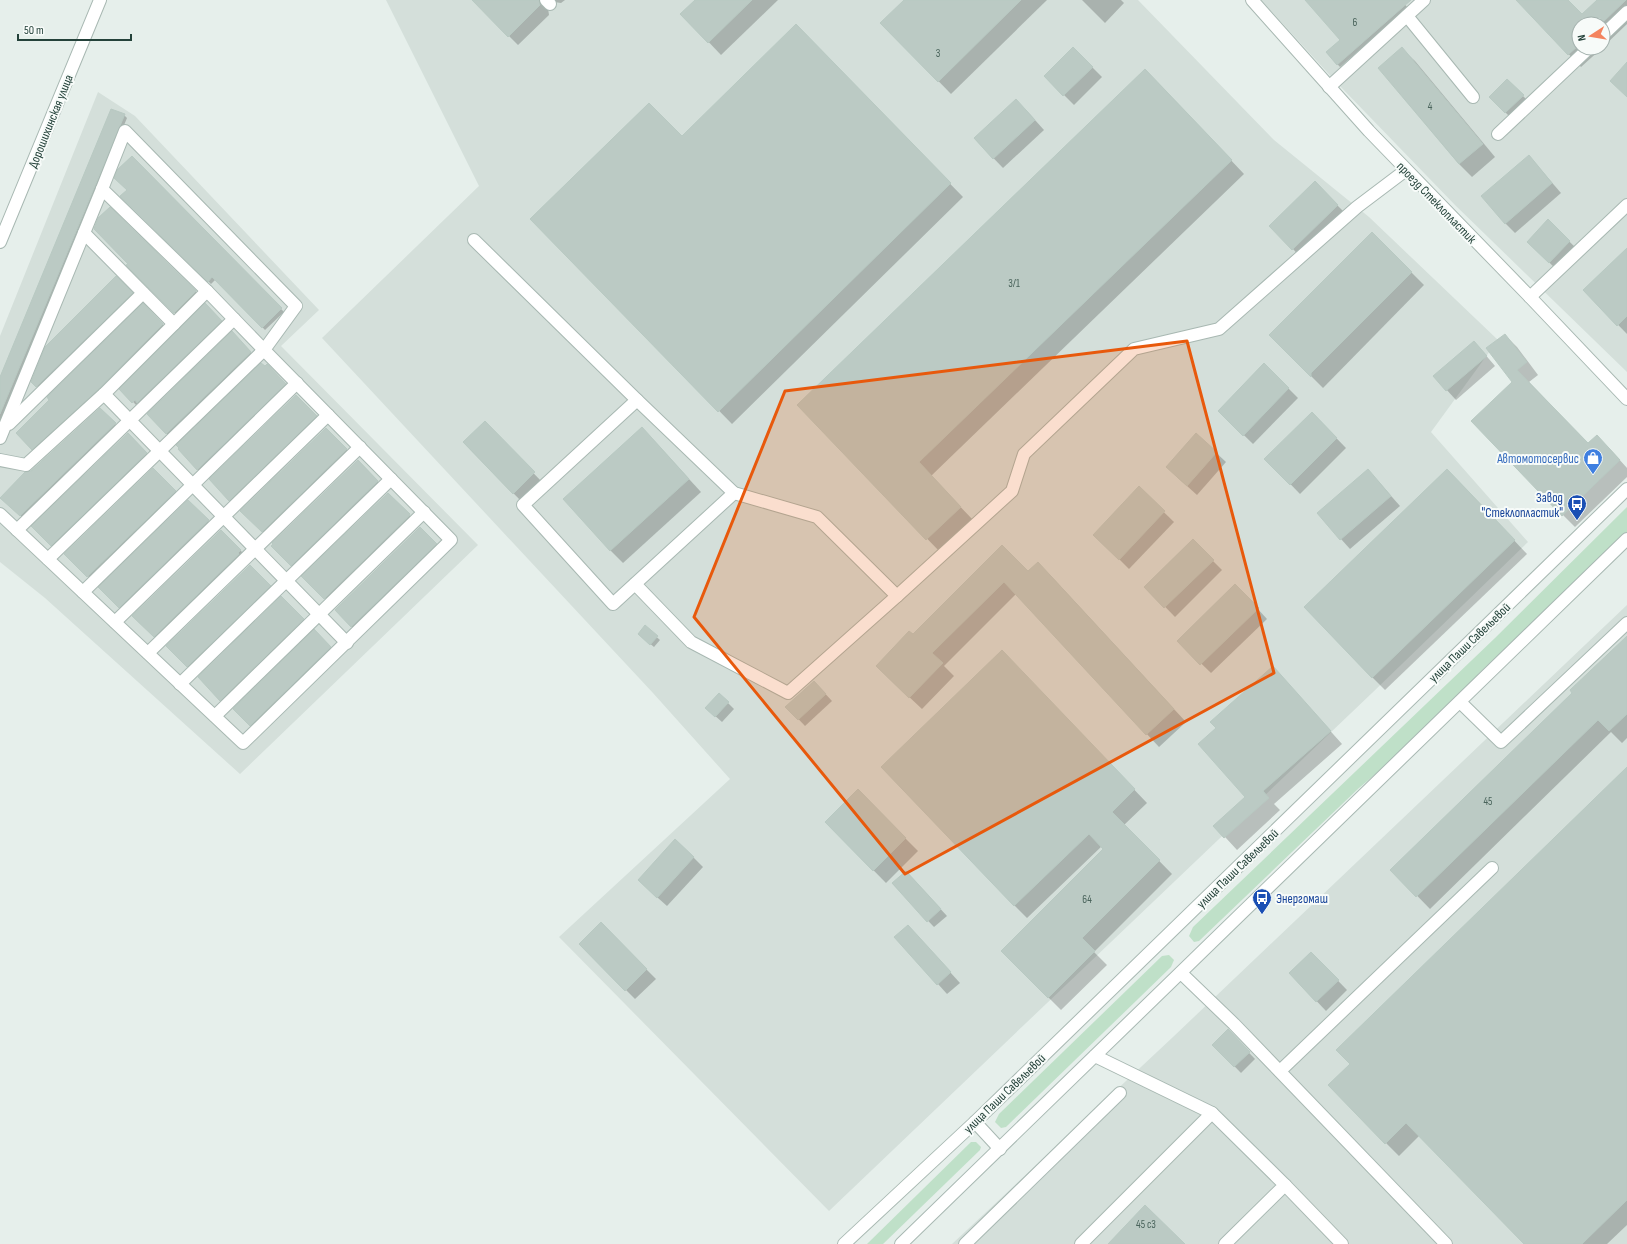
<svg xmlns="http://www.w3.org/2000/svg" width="1627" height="1244" font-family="'Sofia Sans Condensed',sans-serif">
<rect width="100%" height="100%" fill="#e6efeb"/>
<!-- built -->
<g fill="#d4dfda" fill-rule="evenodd">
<path d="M386,0H1138L1274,140L1369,217L1498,340L1431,432L1528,542L1372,693L829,1211L559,937L730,779L653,693L322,338L479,186Z"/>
<path d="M1261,0H1627V372L1455,205L1337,83ZM1579,24H1603V48H1579Z"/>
<path d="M98,92L135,116L319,310L281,346L478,545L240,774L45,598L0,562V336Z"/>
<path d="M1627,605V1244H952L1173,1037Z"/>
</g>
<!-- green -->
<g fill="#bfe0c8">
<path d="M1627,507V532L1479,673L1460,702L1359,788L1199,941L1194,942L1189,936L1193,927L1495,638Z"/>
<path d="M1169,955L1174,960L1171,967L1006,1127L1001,1128L995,1122L999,1114L1162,956Z"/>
<path d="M971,1142H976L981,1147L980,1150L883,1244H867Z"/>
</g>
<!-- shadow -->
<g fill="#0003">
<path d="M473,0H565L561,3L554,2L548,8L549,15L518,45Z"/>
<path d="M696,0H778L721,55L682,14Z"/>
<path d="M905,0H1047L951,94L882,23Z"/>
<path d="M1082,0H1121L1124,3L1105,23Z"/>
<path d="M1307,0H1401L1408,8L1340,67L1327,53L1341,40Z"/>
<path d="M1517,0H1567L1582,16L1599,0H1627V24L1603,47V24H1579V48H1602L1581,67Z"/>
<path d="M796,26L963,197L732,424L531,219L682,137Z"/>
<path d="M1073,48L1102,77L1074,105L1045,76Z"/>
<path d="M1402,49L1415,61L1495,157L1472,177L1459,164L1379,68Z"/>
<path d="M1507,80L1529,102L1512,119L1490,97Z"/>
<path d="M1158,83L1244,174L931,476L973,520L940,552L798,405Z"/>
<path d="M1026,110L1044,130L1003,168L975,139Z"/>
<path d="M124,115L127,118L0,423V379Z"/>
<path d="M1529,156L1561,193L1515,233L1505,223Z"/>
<path d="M132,157L284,312L265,330L216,279L211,284L122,196L128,190Z"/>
<path d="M1315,183L1347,215L1302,259L1293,249Z"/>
<path d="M110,208L198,294L177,315L128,265L130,264Z"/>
<path d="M1548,221L1576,248L1556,269L1528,242Z"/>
<path d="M1372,233L1424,285L1323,388L1270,335Z"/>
<path d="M1627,249V334L1584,290Z"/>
<path d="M116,277L135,296L40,389L32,381Z"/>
<path d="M143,305L165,327L35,452L17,433Z"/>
<path d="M205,305L224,324L140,405L138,403L136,405L121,389Z"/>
<path d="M232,333L253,355L169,436L148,414Z"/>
<path d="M1505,335L1517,347L1538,375L1529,382L1588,444L1609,448L1627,468V477L1575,527L1563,515L1513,382Z"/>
<path d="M1483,352L1495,366L1456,400L1434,376Z"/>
<path d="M1264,364L1298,398L1253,444L1219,411Z"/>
<path d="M267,365L288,387L200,472L179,449Z"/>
<path d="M296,396L319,419L232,503L210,479Z"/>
<path d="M100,409L118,427L23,518L2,498Z"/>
<path d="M1312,413L1346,448L1300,494L1266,459Z"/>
<path d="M485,423L543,483L523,503L464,443Z"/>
<path d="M326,429L349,452L265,534L242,511Z"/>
<path d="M128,434L149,456L54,548L33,527Z"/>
<path d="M1196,434L1226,462L1197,495L1177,477Z"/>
<path d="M654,441L701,492L623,563L610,550Z"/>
<path d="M358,461L380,484L294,568L272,546Z"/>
<path d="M153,469L178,494L91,579L65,554Z"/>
<path d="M1377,480L1400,506L1350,549L1341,539Z"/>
<path d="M1460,483L1527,554L1385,690L1372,677Z"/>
<path d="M1139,488L1174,522L1129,569L1104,544Z"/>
<path d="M388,494L412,518L328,601L303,576Z"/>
<path d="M188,501L211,524L122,610L100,587Z"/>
<path d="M420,528L439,547L354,629L336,610Z"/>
<path d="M221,531L243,553L157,639L134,616Z"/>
<path d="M1193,541L1222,570L1175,617L1146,587Z"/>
<path d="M1002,546L1028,572L1050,575L1186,722L1159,747L1016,594L944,666L954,676L922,709L890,679L913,636Z"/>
<path d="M250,566L273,589L190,669L168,646Z"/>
<path d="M1245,595L1267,619L1211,673L1178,641Z"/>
<path d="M281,598L306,622L224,703L199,677Z"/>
<path d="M645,627L660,640L654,647L642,637Z"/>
<path d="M314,631L333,650L254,728L235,709Z"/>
<path d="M1627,637V738L1622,743L1611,732L1430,909L1392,870L1573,693Z"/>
<path d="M1015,665L1147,803L1124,825L1172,874L1094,952L1107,965L1061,1010L1002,951L1105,849L1102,846L1027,918L1014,905Z"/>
<path d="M1273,667L1342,744L1274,804L1280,810L1237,850L1215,826L1247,797L1217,728Z"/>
<path d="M820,688L832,701L805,726L787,707Z"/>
<path d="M728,703L734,709L722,722L713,714Z"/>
<path d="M1627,769V1225L1607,1244H1525L1420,1135L1399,1156L1386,1143L1351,1064Z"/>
<path d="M858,791L918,851L886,883L826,822Z"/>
<path d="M693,857L703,867L667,906L649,890Z"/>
<path d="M912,878L947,916L934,927L893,884Z"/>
<path d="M601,924L656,979L635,999L580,944Z"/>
<path d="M908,926L960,983L947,994L938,984Z"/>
<path d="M1311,953L1347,990L1326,1011L1290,973Z"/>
<path d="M1228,1031L1255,1059L1241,1073L1214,1045Z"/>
</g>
<!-- building -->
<g fill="#bbcac4" stroke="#b8c9c2">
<path d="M472,0H539L540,5L508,37Z"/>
<path d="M695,0H752L708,43L680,14Z"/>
<path d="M904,0H1021L938,82L880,23Z"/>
<path d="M1305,0H1411L1337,65L1326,52L1340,40Z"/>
<path d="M1516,0H1568L1582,14L1597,0H1626L1601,24H1579V45L1568,55Z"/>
<path d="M796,24L951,183L718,412L530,219L649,103L682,136Z"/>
<path d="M1073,47L1093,67L1063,96L1044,76Z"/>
<path d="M1402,47L1483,144L1459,164L1378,68Z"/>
<path d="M1627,62V97L1610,81Z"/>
<path d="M1145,69L1232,160L919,462L961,507L926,540L797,405Z"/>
<path d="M1507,79L1524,95L1505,113L1489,97Z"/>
<path d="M1016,99L1035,120L993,159L974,138Z"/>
<path d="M111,109L125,114L0,414V377Z"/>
<path d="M1529,155L1552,183L1505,224L1481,196Z"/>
<path d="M132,156L282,308L262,328L212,277L208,282L120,196L127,190L114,178L117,170Z"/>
<path d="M1315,181L1338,205L1292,250L1269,226Z"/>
<path d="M110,207L196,291L174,313L126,265L128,264L94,229L98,218Z"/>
<path d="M1548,219L1570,241L1549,263L1527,242Z"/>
<path d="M1372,232L1412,272L1311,373V377L1269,335Z"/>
<path d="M1627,248V316L1617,326L1583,290Z"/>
<path d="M116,276L133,293L36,387L31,382L45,347Z"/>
<path d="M143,303L163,324L99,389L32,450L16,433L49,400L47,397Z"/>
<path d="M205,303L222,321L137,403L135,400L132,403L119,389Z"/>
<path d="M232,331L251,352L166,434L147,414Z"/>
<path d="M1505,334L1527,362L1517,370L1588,443L1597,435L1620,460L1562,516L1471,421L1512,382L1486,348Z"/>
<path d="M1474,341L1487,356L1446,391L1433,376Z"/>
<path d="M261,363L265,366L267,364L286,384L197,470L178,449L179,448L176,445Z"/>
<path d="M1264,363L1289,388L1243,436L1218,411Z"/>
<path d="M296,395L317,416L229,501L209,479Z"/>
<path d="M100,408L116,423L20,516L0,498L25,472L31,471Z"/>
<path d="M1312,412L1337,438L1290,485L1264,459Z"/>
<path d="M485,421L535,472L513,494L463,442Z"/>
<path d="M642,427L689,479L610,551L563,499Z"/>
<path d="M326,428L347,449L262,532L240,511Z"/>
<path d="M128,433L147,453L51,546L31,526Z"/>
<path d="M1196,433L1217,452L1187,486L1166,467Z"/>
<path d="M358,460L378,481L291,566L271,546L273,544L272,543Z"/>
<path d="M153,468L176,491L87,577L64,554Z"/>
<path d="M1368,469L1391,496L1340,540L1317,513Z"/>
<path d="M1447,469L1515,540L1372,678L1304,607Z"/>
<path d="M1139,486L1165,511L1119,560L1093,535Z"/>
<path d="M388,493L410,514L409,516L324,599L301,576Z"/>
<path d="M188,500L209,520L119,608L98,587Z"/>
<path d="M420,527L437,544L351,627L335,610Z"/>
<path d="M221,530L241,550L238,553L239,554L154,637L132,616Z"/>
<path d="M1193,539L1214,560L1164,608L1144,587Z"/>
<path d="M1002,545L1028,571L1038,562L1174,709L1146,735L1004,582L932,653L943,663L909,698L876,666L909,631L913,634Z"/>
<path d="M250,565L271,586L187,667L166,646Z"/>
<path d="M1235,584L1259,608L1200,665L1177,641Z"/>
<path d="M281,596L304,619L220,701L198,677Z"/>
<path d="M645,625L658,636L650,645L638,634Z"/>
<path d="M314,629L331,647L250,726L233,709Z"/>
<path d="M1627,636V714L1609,731L1598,720L1416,897L1390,870L1572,693L1570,690Z"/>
<path d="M1002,650L1135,789L1112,812L1160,860L1082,938L1095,951L1048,998L1001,951L1103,849L1089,834L1014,906L881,767Z"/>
<path d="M1273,666L1331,731L1263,791L1269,798L1224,838L1213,826L1245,797L1198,744L1216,728L1210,722Z"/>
<path d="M814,681L826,694L798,720L785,707Z"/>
<path d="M719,693L729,702L715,717L705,708Z"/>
<path d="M1627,767V1200L1582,1244H1524L1406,1123L1385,1144L1328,1085L1350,1064L1336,1050Z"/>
<path d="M858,789L906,838L873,871L825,822Z"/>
<path d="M675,839L694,857L657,898L638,880Z"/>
<path d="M906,871L941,909L927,922L892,883Z"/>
<path d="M601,922L647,969L625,991L579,944Z"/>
<path d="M908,925L951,972L937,985L894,937Z"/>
<path d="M1311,952L1339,980L1316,1002L1289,973Z"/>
<path d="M1228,1029L1250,1052L1234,1067L1212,1045Z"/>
<path d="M1145,1205L1185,1244H1108Z"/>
</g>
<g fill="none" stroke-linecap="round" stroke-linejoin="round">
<defs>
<g id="minor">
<path d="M546,0L550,4"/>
<path d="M1252,0L1369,131L1530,297L1627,399"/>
<path d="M1407,16L1473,97"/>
<path d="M1603,35L1627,12"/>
<path d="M1329,87L1424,0"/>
<path d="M1498,134L1589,48"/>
<path d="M84,233L174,324"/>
<path d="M474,240L637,400L734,493L817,517L897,596L1012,491L1024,454L1134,349L1219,329L1357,207L1406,170"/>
<path d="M0,242L100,0"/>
<path d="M1530,297L1627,205"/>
<path d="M104,394L347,643"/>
<path d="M637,400L523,505L613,604L734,493"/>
<path d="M9,424L143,293"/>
<path d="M0,438L102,189L207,291L264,350L48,559"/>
<path d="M0,460L26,465L104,394L207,291"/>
<path d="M0,514L243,743L451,540L264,350L296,306L125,131L102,189"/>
<path d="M17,530L234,319"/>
<path d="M635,584L691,642L788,693L897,596"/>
<path d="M83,592L297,383"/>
<path d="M115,622L328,415"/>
<path d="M148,653L360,447"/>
<path d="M180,684L391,479"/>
<path d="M1460,702L1501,742L1627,623"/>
<path d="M215,716L424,512"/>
<path d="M1181,973L1234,1024L1446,1244"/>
<path d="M1095,1056L1212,1113"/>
<path d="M1280,1071L1492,868"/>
<path d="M975,1122L1000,1149"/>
<path d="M1285,1185L1342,1244"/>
<path d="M844,1244L975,1122L1627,489"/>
<path d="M901,1244L1627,539"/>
<path d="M965,1244L1120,1093"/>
<path d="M1081,1244L1212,1113L1285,1185L1225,1244"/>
</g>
</defs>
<!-- minor casing -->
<use href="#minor" stroke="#a8b8b2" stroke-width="14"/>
<!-- minor -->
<use href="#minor" stroke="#fff" stroke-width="12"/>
</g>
<!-- marked area -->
<path fill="#e8590c" fill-opacity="0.2" stroke="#e8590c" stroke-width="3" stroke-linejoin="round" d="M1187,341L1274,673L905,874L694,617L785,391Z"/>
<!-- icons -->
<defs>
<symbol id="shop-pin" viewBox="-11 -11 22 30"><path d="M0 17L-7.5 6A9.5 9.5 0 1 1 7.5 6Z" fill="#3f7fe0" stroke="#f7fbf9"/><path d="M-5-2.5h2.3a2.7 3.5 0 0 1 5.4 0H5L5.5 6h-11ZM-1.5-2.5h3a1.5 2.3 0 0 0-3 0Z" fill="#fff"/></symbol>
<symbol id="bus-pin" viewBox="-11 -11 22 30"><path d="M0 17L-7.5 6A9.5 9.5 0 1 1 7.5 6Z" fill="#1a4fb4" stroke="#f7fbf9"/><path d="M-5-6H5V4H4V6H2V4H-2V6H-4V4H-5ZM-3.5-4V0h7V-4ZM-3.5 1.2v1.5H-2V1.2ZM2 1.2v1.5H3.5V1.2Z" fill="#fff"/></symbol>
</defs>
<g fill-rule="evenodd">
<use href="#shop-pin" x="1582" y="447" width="22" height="30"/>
<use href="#bus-pin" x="1566" y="493" width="22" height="30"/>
<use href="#bus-pin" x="1251" y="887" width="22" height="30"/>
</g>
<g text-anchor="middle" stroke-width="4" stroke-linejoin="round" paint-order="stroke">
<!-- number labels -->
<g font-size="11" fill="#4a645c">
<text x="1355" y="26">6</text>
<text x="938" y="57">3</text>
<text x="1430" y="110">4</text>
<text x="1014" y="287">3/1</text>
<text x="1488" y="805">45</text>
<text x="1087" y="903">64</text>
<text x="1146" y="1228">45 с3</text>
</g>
<!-- street labels -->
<g font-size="13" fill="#24423a" stroke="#f7fbf9">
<text transform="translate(50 121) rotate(-68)" y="5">Дорошихинская улица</text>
<text transform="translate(1437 202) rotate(46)" y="5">проезд Стеклопластик</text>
<text transform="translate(1469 642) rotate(-44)" y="5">улица Паши Савельевой</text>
<text transform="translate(1237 868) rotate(-44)" y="5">улица Паши Савельевой</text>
<text transform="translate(1004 1093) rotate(-44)" y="5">улица Паши Савельевой</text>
</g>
<!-- shop labels -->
<g font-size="13" fill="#366cbe" stroke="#f7fbf9" text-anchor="end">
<text x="1579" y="463">Автомотосервис</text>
</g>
<!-- transit labels -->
<g font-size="13" fill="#164399" stroke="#f7fbf9" text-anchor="end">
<text x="1563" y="502">Завод<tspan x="1563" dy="15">"Стеклопластик"</tspan></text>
<text x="1276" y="903" text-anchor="start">Энергомаш</text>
</g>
</g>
<!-- north arrow -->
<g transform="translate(1591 36) rotate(258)"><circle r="19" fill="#f7fbf9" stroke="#a3b1ad"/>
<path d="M0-3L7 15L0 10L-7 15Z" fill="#f4845f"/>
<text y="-6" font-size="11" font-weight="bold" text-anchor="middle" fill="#24423a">N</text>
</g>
<!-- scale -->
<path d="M18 34v6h113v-6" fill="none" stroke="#24423a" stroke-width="2"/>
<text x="24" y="34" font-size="12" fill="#24423a" stroke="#f7fbf9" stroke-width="3" paint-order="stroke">50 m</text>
</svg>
